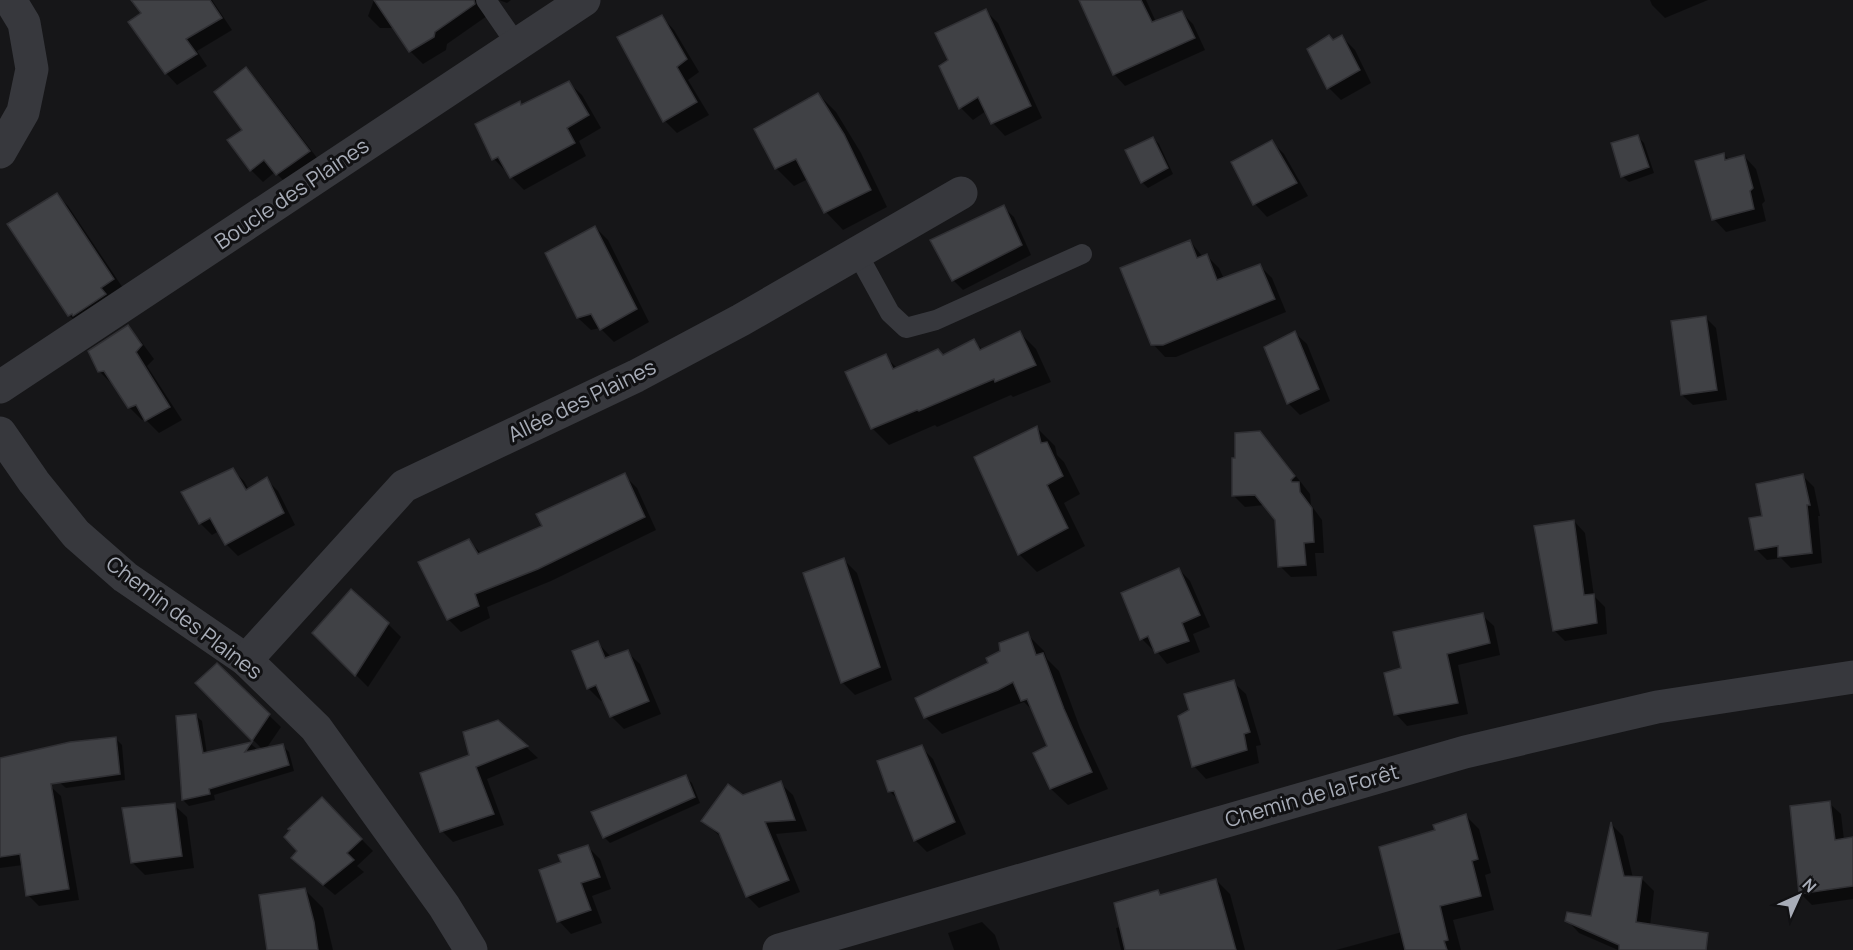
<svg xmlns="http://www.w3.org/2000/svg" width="1853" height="950" font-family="Manrope,sans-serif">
<rect width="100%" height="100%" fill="#161618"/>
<!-- shadow -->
<g fill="#0007">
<path d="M133,0H212L232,30L197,51L207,66L177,85L166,73L143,13Z"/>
<path d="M374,0H511L507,3L499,0L491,3L487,16L447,44L446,50L423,64L410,51L394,28H380L368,16Z"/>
<path d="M1080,0H1146L1156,22L1181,12L1193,24L1205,50L1125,86L1114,74Z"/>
<path d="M1650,0H1708L1665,18L1652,5Z"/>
<path d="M986,11L998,23L1042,118L1005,136L993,123L986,111L973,120L961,108L950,60Z"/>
<path d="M662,17L674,30L699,72L688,80L709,115L677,133L665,121Z"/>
<path d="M1342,37L1355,50L1371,83L1341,100L1329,88Z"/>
<path d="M246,69L258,81L321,163L289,186L275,172L263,182L251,170L244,130Z"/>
<path d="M569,83L582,95L601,128L579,141L586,156L524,190L494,159L520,103L523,106Z"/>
<path d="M818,94L836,112L861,153L887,207L843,230L826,212L808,179L794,186L776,168L756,129Z"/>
<path d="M1637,136L1644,143L1654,173L1629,182L1622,176Z"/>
<path d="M1153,138L1159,144L1173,174L1148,188L1142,182Z"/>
<path d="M1272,142L1284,154L1308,196L1267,217L1255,204Z"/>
<path d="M1724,155L1730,160L1744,156L1756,169L1765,201L1762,204L1766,221L1726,232L1714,219Z"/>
<path d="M57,195L68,206L125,291L81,327L69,315L9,225Z"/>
<path d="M1003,207L1014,217L1031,255L963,290L953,280Z"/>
<path d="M595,227L608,240L649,322L614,342L600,328L591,330L578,318Z"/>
<path d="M1190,241L1203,257L1207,256L1219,268L1224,279L1260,266L1272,278L1286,312L1176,357H1165L1153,344Z"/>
<path d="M1705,317L1716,328L1727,400L1693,405L1682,395Z"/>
<path d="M127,327L140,340L154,359L147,366L182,420L159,433L145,419L142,420L129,407L114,384H112L99,371Z"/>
<path d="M1020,333L1036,349L1051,382L1013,397L1011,395L937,427L935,425L889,445L872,428L885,356L898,369L944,357L974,341L983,350Z"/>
<path d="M1295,333L1307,344L1330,401L1300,415L1288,403Z"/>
<path d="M1037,428L1055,446L1057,455L1064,462L1080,494L1064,503L1085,546L1037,572L1019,554Z"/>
<path d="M1259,433L1271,444L1310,494L1311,505L1322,520L1324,553H1315L1317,576L1291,577L1280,566L1277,520L1265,505L1245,507L1234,496Z"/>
<path d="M233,470L244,481L249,490L266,479L278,491L295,525L238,556L226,544L219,531L212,535L200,523Z"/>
<path d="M624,475L637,488L656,530L551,581L487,607L490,618L461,632L448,619L469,541L482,554L544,526Z"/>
<path d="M1803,476L1814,487L1820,516H1818L1822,563L1791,568L1781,558L1767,560L1756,549L1764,518Z"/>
<path d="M1574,521L1585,533L1594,596L1605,607L1607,634L1565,641L1554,630Z"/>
<path d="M844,560L857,573L892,680L855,695L842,682Z"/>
<path d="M1179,569L1190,581L1210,627L1193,634L1200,652L1167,664L1155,649L1153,650L1142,639Z"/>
<path d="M1482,615L1494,626L1500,655L1458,665L1468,714L1407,726L1396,714L1403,669Z"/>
<path d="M388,624L401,637L368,687L314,633Z"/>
<path d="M1027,634L1044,651L1047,659L1059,671L1080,728L1108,789L1068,805L1051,789L1049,747L1034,712L1024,702L942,734L925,717Z"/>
<path d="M598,643L611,657L627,652L640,664L661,714L624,729L611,716L604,699L601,701L588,688Z"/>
<path d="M217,665L281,727L266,749L283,746L289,752L294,771L214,795L215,800L189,806L183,800L195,715L202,721L207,754L251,744L257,749L255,751L263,750L197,683Z"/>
<path d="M1233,682L1246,694L1261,745L1256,746L1259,763L1206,779L1194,766Z"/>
<path d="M498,721L538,758L487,779L504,825L453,842L442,831L471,756Z"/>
<path d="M116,739L122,745L125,780L66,788L59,782Z"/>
<path d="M921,747L933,759L966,834L927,852L915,840L900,801L889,791Z"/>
<path d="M685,777L692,783L700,803L610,843L604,837Z"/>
<path d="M780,783L793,795L807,831L776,834L800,892L759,908L747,896L722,838L703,821L743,796Z"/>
<path d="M50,786L61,796L79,900L39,906L28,895L23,865L0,868V793Z"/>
<path d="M322,799L373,851L357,866L364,872L335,895L304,869L299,851Z"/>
<path d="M1829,803L1841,814L1844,840L1853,839V899L1812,905L1800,893Z"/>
<path d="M174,805L187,817L194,868L145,875L132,862Z"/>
<path d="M1465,815L1479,829L1491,873L1485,875L1494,910L1453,920L1461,950H1336L1402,932L1437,831Z"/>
<path d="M1612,825L1623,836L1633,878H1641L1654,891L1650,926L1670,950H1618L1579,933L1567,920L1592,917Z"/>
<path d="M588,847L600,859L611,889L592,896L602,923L571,934L559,921L563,863Z"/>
<path d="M1216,880L1230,894L1245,950H1121L1116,928L1121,927L1158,892L1162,896Z"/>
<path d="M305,890L323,908L333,950H269Z"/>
<path d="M982,922L995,935L1000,950H954L948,933Z"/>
</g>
<!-- building -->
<g fill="#404145" stroke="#303034" stroke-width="1.5">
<path d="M131,0H210L222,18L186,39L197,54L165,74L128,22L141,13Z"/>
<path d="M374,0H474L475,4L435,32L434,37L409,52Z"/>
<path d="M1079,0H1141L1152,22L1182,11L1195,38L1113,75Z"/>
<path d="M986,9L1031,106L991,124L978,97L959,109L939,66L948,60L935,33Z"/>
<path d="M662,15L687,59L677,67L697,102L663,122L617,37Z"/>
<path d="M1329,35L1333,40L1342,35L1360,70L1327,89L1307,49Z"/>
<path d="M246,67L310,151L276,175L264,160L250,171L227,140L242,130L214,92Z"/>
<path d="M569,81L589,115L567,128L575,143L510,178L498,157L492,160L475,124L520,101L521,105Z"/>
<path d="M818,93L844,134L871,190L824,213L796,159L775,169L754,129Z"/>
<path d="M1638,135L1649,167L1621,177L1611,143Z"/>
<path d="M1153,137L1168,168L1141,183L1125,150Z"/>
<path d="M1272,140L1297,183L1253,205L1231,162Z"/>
<path d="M1724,153L1725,160L1744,155L1753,188L1750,191L1754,209L1712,220L1695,161Z"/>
<path d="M57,193L114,279L101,288L106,294L73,316L72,314L68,316L7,224Z"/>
<path d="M1004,205L1022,245L952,281L930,240Z"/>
<path d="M595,226L637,309L600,330L591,314L577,318L545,253Z"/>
<path d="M1190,240L1197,258L1207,254L1217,280L1260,264L1275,299L1163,345H1151L1120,268Z"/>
<path d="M1706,316L1717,390L1681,395L1671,321Z"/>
<path d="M128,325L142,345L136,352L170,407L145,421L136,405L128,408L104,371L98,372L88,351Z"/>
<path d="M1020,331L1036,365L995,382L994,379L919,411L917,410L871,429L845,372L886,354L893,369L938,349L943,355L974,339L980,350Z"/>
<path d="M1295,331L1319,389L1287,404L1264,347Z"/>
<path d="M1037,426L1041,443L1047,442L1063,476L1047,485L1068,528L1018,555L974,457Z"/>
<path d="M1260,431L1295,476L1291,480L1292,482H1299L1300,492L1312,508L1314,542L1304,543L1306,565L1278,567L1275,520L1255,495L1232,496V458H1235V433Z"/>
<path d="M233,468L246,490L267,477L284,513L225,545L210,518L199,524L181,492Z"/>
<path d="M625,473L645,517L538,569L475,594L479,606L447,620L418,562L469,539L478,554L542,526L536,514Z"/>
<path d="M1803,474L1810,505H1807L1812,553L1778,557V546L1755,550L1749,518L1762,516L1756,484Z"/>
<path d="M1574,520L1584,595L1594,594L1597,623L1553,631L1534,526Z"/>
<path d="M844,558L880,667L841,683L803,573Z"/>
<path d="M1179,568L1200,615L1182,623L1189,641L1155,653L1148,636L1140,640L1121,593Z"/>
<path d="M351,589L389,623L355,676L312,633Z"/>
<path d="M1483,613L1490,643L1447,654L1458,703L1394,715L1384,673L1401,668L1393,632Z"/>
<path d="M1028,632L1036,655L1043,653L1064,709L1092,772L1050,789L1033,753L1047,746L1027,699L1021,701L1013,682L998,690L924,718L915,698L988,663L986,658L1000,651L999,643Z"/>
<path d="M598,641L605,658L628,650L649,701L610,717L596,685L587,689L572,651Z"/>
<path d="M217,663L270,714L252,741L195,683Z"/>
<path d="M1234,680L1250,732L1244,734L1247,750L1192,767L1178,716L1189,710L1184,694Z"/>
<path d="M196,714L203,753L252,742L245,752L283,744L289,765L209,789L210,794L182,800L176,716Z"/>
<path d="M498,720L528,746L476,767L494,814L440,832L420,773L469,755L463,732Z"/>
<path d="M116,737L120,774L51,784L69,889L26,896L20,854L0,857V758L70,742Z"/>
<path d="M922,745L955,822L914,841L894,791L888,792L877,761Z"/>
<path d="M686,775L695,797L603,838L591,812Z"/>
<path d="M781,781L795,820L765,822L789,880L746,897L719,833L701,821L728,784L743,795Z"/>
<path d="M322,797L362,839L347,853L354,860L323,885L291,858L297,851L284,837L290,830L288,829Z"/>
<path d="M1830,801L1835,840L1853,837V886L1799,894L1790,806Z"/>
<path d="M175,803L182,856L131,863L122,808Z"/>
<path d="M1466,814L1478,859L1472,861L1481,896L1440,906L1448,940L1444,941L1447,950H1405L1379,847L1435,830L1433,825Z"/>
<path d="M1611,822L1624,876L1642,877L1636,922L1708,933L1706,950H1619V945L1565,921L1567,912L1591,916Z"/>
<path d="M588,845L600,877L581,883L591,910L557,922L539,870L561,862L558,855Z"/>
<path d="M1216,879L1236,950H1125L1114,903L1158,890L1160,895Z"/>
<path d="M305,888L314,922L318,950H267L259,895Z"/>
</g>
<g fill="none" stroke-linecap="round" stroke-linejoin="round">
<!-- service -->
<g stroke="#37383d" stroke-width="20">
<path d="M486,0L517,45"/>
<path d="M857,253L890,313L906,328L936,320L1082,254"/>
</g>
<!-- minor -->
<g stroke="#37383d" stroke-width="33">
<path d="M0,152L23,112L32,69L24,23L10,0"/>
<path d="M0,387L584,0"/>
<path d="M0,433L34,482L76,534L125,577L246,660L316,728L444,906L471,950"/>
<path d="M246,660L404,486L636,376L741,320L961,193"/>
<path d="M779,950L1465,752L1657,707L1853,677"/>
</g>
</g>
<g text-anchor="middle" stroke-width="6" stroke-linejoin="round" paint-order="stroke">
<!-- street labels -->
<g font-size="21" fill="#a8adb8" stroke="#111113">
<text transform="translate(292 194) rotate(-34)" y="7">Boucle des Plaines</text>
<text transform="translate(582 401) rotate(-26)" y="7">Allée des Plaines</text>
<text transform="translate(184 618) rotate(37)" y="7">Chemin des Plaines</text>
<text transform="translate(1312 796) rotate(-16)" y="7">Chemin de la Forêt</text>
</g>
</g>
<!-- north arrow -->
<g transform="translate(1799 896) rotate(45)" stroke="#111113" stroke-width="4.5" paint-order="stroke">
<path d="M0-4.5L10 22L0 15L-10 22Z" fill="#a8adb8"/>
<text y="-9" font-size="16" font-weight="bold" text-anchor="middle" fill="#a8adb8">N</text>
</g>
</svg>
